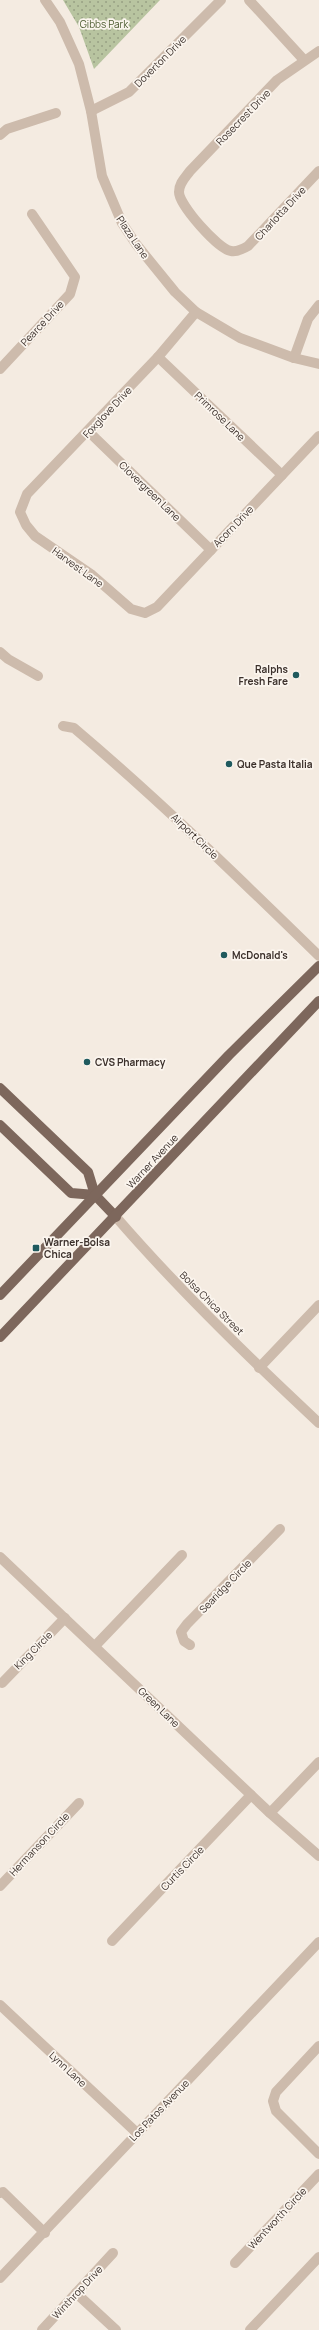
<svg xmlns="http://www.w3.org/2000/svg" width="319" height="2330" font-family="Manrope,sans-serif">
<defs>
<pattern id="park-dots" width="8" height="8" patternUnits="userSpaceOnUse"><rect width="8" height="8" fill="#b8c4a0"/><path d="M2 2h.1M6 6h.1" fill="none" stroke="#97a083" stroke-width="1.8" stroke-linecap="round"/></pattern>
</defs>
<rect width="100%" height="100%" fill="#f4ebe1"/>
<!-- park -->
<path fill="url(#park-dots)" d="M63,0H160L94,69L79,27Z"/>
<g fill="none" stroke-linecap="round" stroke-linejoin="round">
<!-- minor -->
<g stroke="#cdbbac" stroke-width="10">
<path d="M249,0L304,60"/>
<path d="M319,51L277,80L190,171C185,178 179,183 179,192C179,205 218,249 231,251C237,252 243,249 248,246L319,171"/>
<path d="M91,111L129,92L221,0"/>
<path d="M0,135L7,129L56,113"/>
<path d="M196,312L158,357L27,494L20,512L26,525L35,536L92,575L131,609L145,613L157,607L319,436"/>
<path d="M158,357L282,475"/>
<path d="M294,358L308,319L319,305"/>
<path d="M0,369L70,294L75,277L32,214"/>
<path d="M89,432L211,550"/>
<path d="M0,652L8,659L38,676"/>
<path d="M63,726L74,728C159,800 239,878 319,956"/>
<path d="M116,1217C179,1290 248,1357 319,1423"/>
<path d="M259,1368L319,1305"/>
<path d="M0,1557L270,1813L319,1856"/>
<path d="M190,1645L184,1641L181,1632L187,1624L280,1529"/>
<path d="M95,1646L182,1555"/>
<path d="M2,1683L65,1618"/>
<path d="M270,1813L319,1762"/>
<path d="M0,1886L79,1803"/>
<path d="M112,1941L251,1795"/>
<path d="M0,2005L137,2133"/>
<path d="M319,2046L276,2092L273,2101L276,2111L319,2154"/>
<path d="M0,2193L3,2192L45,2233"/>
<path d="M235,2263L319,2174"/>
<path d="M0,2278L319,1942"/>
<path d="M76,2293L116,2330"/>
<path d="M42,2330L113,2253"/>
<path d="M250,2330L319,2257"/>
</g>
<!-- tertiary -->
<path stroke="#cdbbac" stroke-width="10" d="M45,0L60,22L79,64L91,111L102,176L122,223L136,244L175,292L196,312L240,338L294,358L319,364"/>
<!-- primary -->
<g stroke="#7d675c" stroke-width="10">
<path d="M0,1088L88,1172L95,1195L116,1217"/>
<path d="M0,1125L71,1193L95,1195"/>
<path d="M0,1295L229,1055L319,966"/>
<path d="M0,1337L319,1001"/>
</g>
</g>
<!-- markers -->
<g fill="#1f5a5e" stroke="#fbf5ee" stroke-width="1.5">
<circle cx="296" cy="675" r="4"/>
<circle cx="229" cy="764" r="4"/>
<circle cx="224" cy="955" r="4"/>
<circle cx="87" cy="1062" r="4"/>
<rect x="32" y="1244" width="8" height="8" rx="2"/>
</g>
<g text-anchor="middle" stroke-width="3.5" stroke-linejoin="round" paint-order="stroke">
<!-- park labels -->
<g font-size="10" fill="#4a5a2e" stroke="#fbf5ee">
<text x="104" y="28">Gibbs Park</text>
</g>
<!-- street labels -->
<g font-size="10" fill="#3b302b" stroke="#fbf5ee">
<text transform="translate(160 61) rotate(-45)" y="4">Doverton Drive</text>
<text transform="translate(243 117) rotate(-46)" y="4">Rosecrest Drive</text>
<text transform="translate(280 213) rotate(-47)" y="4">Charlotta Drive</text>
<text transform="translate(133 237) rotate(56)" y="4">Plaza Lane</text>
<text transform="translate(42 323) rotate(-47)" y="4">Pearce Drive</text>
<text transform="translate(107 412) rotate(-47)" y="4">Foxglove Drive</text>
<text transform="translate(220 416) rotate(44)" y="4">Primrose Lane</text>
<text transform="translate(150 491) rotate(44)" y="4">Clovergreen Lane</text>
<text transform="translate(233 526) rotate(-46)" y="4">Acorn Drive</text>
<text transform="translate(78 567) rotate(36)" y="4">Harvest Lane</text>
<text transform="translate(195 836) rotate(44)" y="4">Airport Circle</text>
<text transform="translate(152 1161) rotate(-47)" y="4">Warner Avenue</text>
<text transform="translate(212 1303) rotate(45)" y="4">Bolsa Chica Street</text>
<text transform="translate(225 1586) rotate(-46)" y="4">Searidge Circle</text>
<text transform="translate(33 1650) rotate(-45)" y="4">King Circle</text>
<text transform="translate(159 1707) rotate(44)" y="4">Green Lane</text>
<text transform="translate(39 1844) rotate(-47)" y="4">Hermanson Circle</text>
<text transform="translate(182 1868) rotate(-46)" y="4">Curtis Circle</text>
<text transform="translate(68 2069) rotate(43)" y="4">Lynn Lane</text>
<text transform="translate(159 2110) rotate(-46)" y="4">Los Patos Avenue</text>
<text transform="translate(277 2218) rotate(-47)" y="4">Wentworth Circle</text>
<text transform="translate(77 2292) rotate(-47)" y="4">Winthrop Drive</text>
</g>
<!-- poi labels -->
<g font-size="10" font-weight="bold" fill="#3b302b" stroke="#fbf5ee" text-anchor="start">
<text x="288" y="673" text-anchor="end">Ralphs<tspan x="288" dy="12">Fresh Fare</tspan></text>
<text x="237" y="768">Que Pasta Italia</text>
<text x="232" y="959">McDonald's</text>
<text x="95" y="1066">CVS Pharmacy</text>
<text x="44" y="1246">Warner-Bolsa<tspan x="44" dy="12">Chica</tspan></text>
</g>
</g>
</svg>
